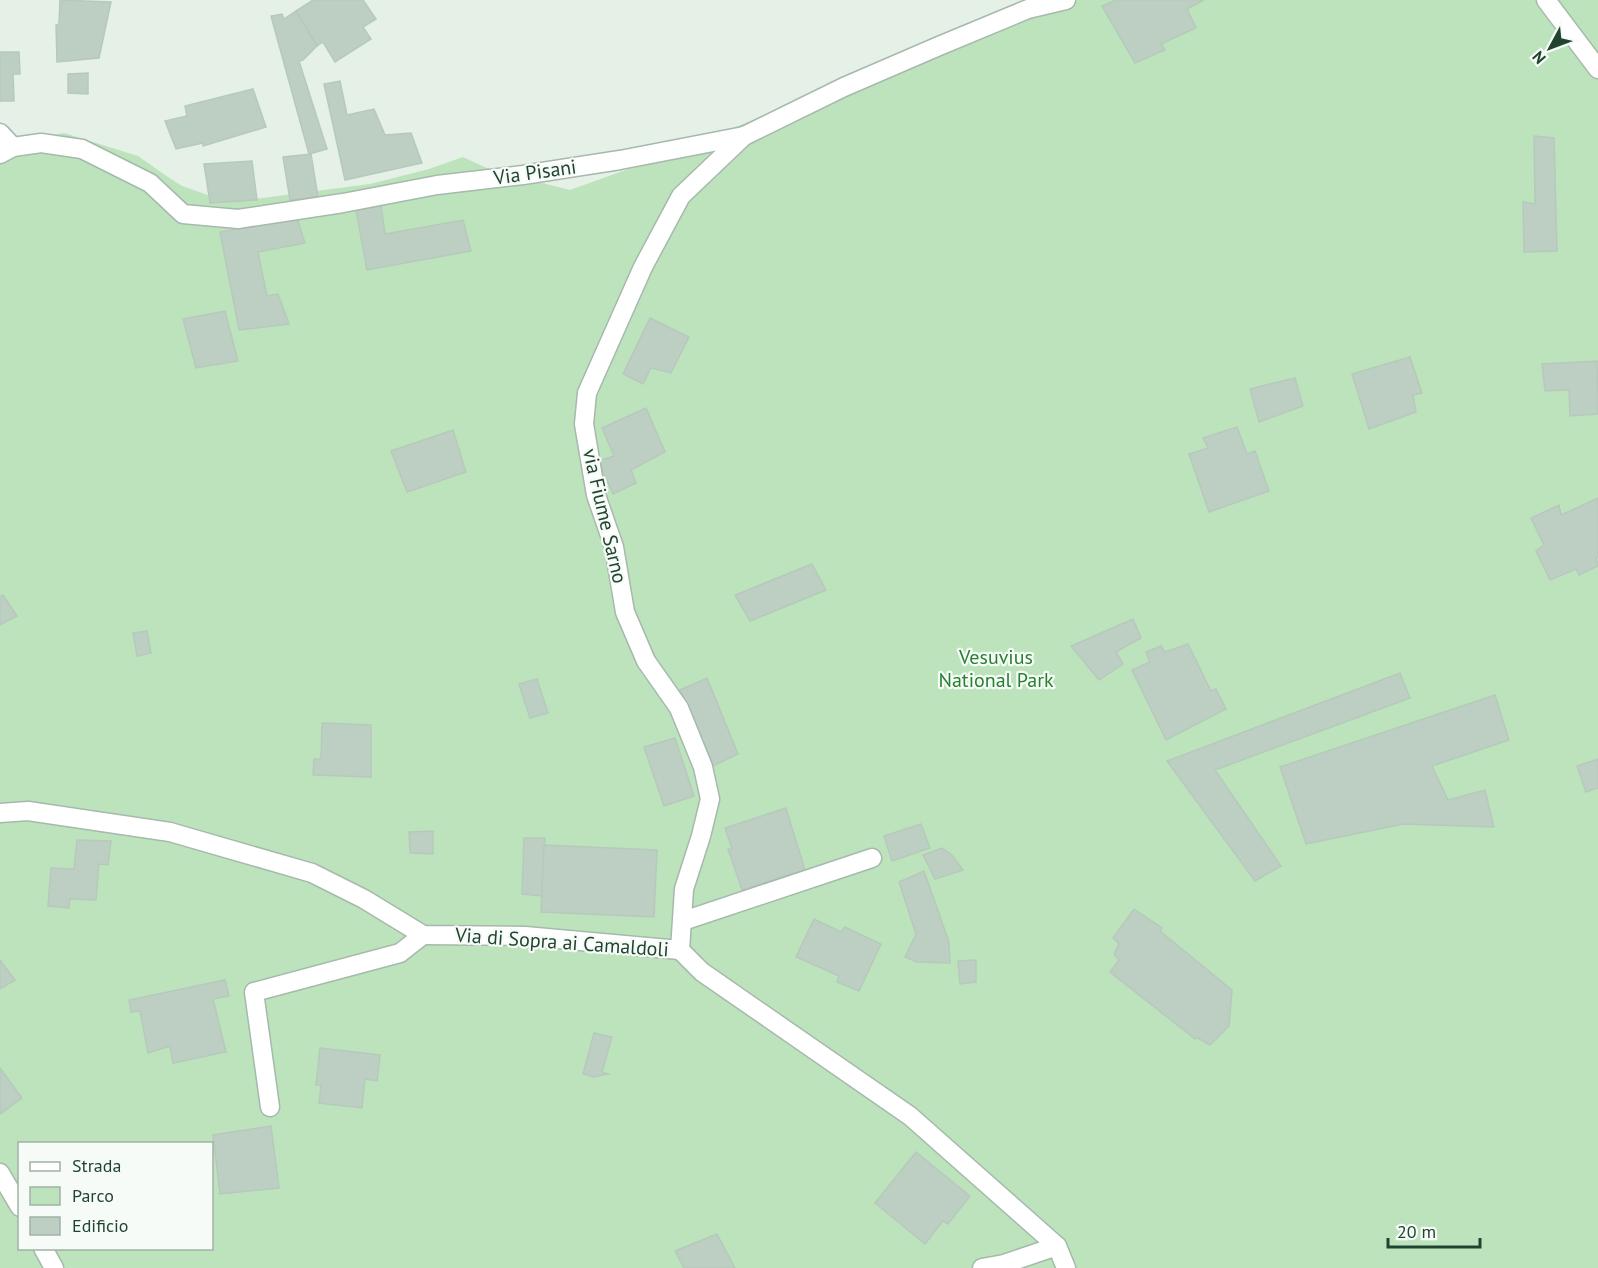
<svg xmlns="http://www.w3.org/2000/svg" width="1598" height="1268" font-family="'PT Sans',sans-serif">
<rect width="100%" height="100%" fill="#e5f0e7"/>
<!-- green -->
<path fill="#bde3bc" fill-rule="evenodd" d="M1043,0H1598V1268H0V143L64,133L138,156L165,175L182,186L208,195L210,203L255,199L370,184L429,169L463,157L491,170L570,190L659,158L802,100ZM20,1144H212V1248H20Z"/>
<!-- building -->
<g fill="#bdcec2" stroke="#b6cabc" stroke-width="1.5">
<path d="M60,0L111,2L99,58L57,62L56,25L59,24Z"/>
<path d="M313,0H363L376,19L363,27L371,39L335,62L323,42L317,46L296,11Z"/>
<path d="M1116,0H1204L1187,9L1196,28L1161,44L1165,50L1135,63L1102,6Z"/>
<path d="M296,11L317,46L303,60L299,61L327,149L309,154L271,16L282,14L284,19Z"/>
<path d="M0,52H19L20,74H13L14,101H0Z"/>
<path d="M88,73V94L68,93V74Z"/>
<path d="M340,81L347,115L374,109L385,135L411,133L422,163L345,180L324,84Z"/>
<path d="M253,89L266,127L203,146V143L176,149L165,121L187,116L185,106Z"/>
<path d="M1534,136L1554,138L1557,251L1524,252L1523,202L1535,204Z"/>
<path d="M311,154L318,197L290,200L283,157Z"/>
<path d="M252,161L257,200L210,203L204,164Z"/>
<path d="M381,205L385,234L463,220L471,251L367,270L356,210Z"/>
<path d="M297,218L305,243L258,252L267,296L278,294L289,324L239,330L220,232Z"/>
<path d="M225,311L238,361L196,368L183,319Z"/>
<path d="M650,318L689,337L671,373L651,368L643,384L623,374Z"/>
<path d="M1410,357L1422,393L1413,395L1416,412L1369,429L1352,374Z"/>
<path d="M1597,361L1598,414L1570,416L1569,390L1545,391L1542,364Z"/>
<path d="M1295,378L1303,406L1259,422L1250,389Z"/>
<path d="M646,408L665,452L631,470L636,483L613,494L598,461L614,456L602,428Z"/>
<path d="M1237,427L1247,454L1255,451L1269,491L1209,512L1189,454L1208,448L1203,438Z"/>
<path d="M453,430L466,472L407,492L391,451Z"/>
<path d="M1598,498V557L1596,558L1598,566L1579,575L1576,569L1550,580L1536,551L1544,545L1531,518L1559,505L1561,515Z"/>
<path d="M812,564L826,590L750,621L735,595Z"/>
<path d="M3,595L17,616L0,625V597Z"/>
<path d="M1133,619L1141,638L1116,652L1123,664L1099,680L1071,646Z"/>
<path d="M147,631L151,653L137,656L133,633Z"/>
<path d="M1188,644L1211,691L1216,689L1226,709L1166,740L1132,670L1150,662L1146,652L1161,646L1165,652Z"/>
<path d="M1400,673L1410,698L1215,770L1281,866L1255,881L1167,761Z"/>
<path d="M707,678L738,754L711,767L680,690Z"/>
<path d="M537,679L548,713L530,718L519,684Z"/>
<path d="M1495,695L1509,740L1432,766L1448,800L1485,790L1494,827L1404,824L1306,844L1280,767Z"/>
<path d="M322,723L371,725V777L313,775L314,759H321Z"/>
<path d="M675,738L694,796L664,806L644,747Z"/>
<path d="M1598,759V788L1586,792L1577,766Z"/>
<path d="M786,808L805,870L742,890L728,849H732L725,828Z"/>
<path d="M921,824L930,848L892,861L884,836Z"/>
<path d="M433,831V854L410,853L409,832Z"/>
<path d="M524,838H545L542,896L522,894Z"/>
<path d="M77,840L111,841L108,865L99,864L96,900L70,899L69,908L48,906L51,868L74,869Z"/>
<path d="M544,845L657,850L654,917L541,912Z"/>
<path d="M942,848L952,855L963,870L935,879L923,855Z"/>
<path d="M924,871L949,942L950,963L917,962L905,957L916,934L899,882Z"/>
<path d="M1134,909L1162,928L1160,931L1232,990L1229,1026L1210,1045L1198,1038L1195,1039L1110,972L1119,960L1114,954L1119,944L1113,938Z"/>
<path d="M814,919L841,932L845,927L881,944L859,991L837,982L839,976L796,957Z"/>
<path d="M0,960L15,980L0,989Z"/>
<path d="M976,960V982L960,984L958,961Z"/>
<path d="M225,980L229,996L213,999L226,1052L173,1063L170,1046L148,1053L140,1011L131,1012L129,1000Z"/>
<path d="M594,1033L612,1037L602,1072L608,1074L594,1077L583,1074Z"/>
<path d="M320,1048L380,1055L377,1081L365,1079L362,1108L319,1103L321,1085H316Z"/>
<path d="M0,1068L22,1098L0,1114Z"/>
<path d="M271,1126L279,1188L220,1194L213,1135Z"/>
<path d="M916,1152L970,1196L948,1224L943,1221L925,1244L875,1203Z"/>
<path d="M717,1234L735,1268H684L675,1251Z"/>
</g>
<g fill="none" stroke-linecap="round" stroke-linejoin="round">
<defs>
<g id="minor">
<path d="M1546,0L1598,69"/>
<path d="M0,133L13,147"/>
<path d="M744,136L681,196L643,267L587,393L584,424L596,495L614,547L625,612L646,661L679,708L703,767L710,799L701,836L684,889L680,950L702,972L910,1116L1057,1246L1066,1268"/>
<path d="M0,154L13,147L41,143L82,149L150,183L183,214L238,219L343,203L437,185L523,175L620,160L744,136L844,87L939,46L1028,9L1066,0"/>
<path d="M0,813L28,811L170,832L312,873L364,899L423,935L525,936L680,950"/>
<path d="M683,921L872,858"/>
<path d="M270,1107L254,992L400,953L423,935"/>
<path d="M0,1173L20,1207"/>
<path d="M43,1248L54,1268"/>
<path d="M982,1268L1004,1264L1057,1246"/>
</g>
</defs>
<!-- minor casing -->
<use href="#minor" stroke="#a6b9ac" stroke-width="21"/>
<!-- minor -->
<use href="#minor" stroke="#fff" stroke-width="18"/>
</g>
<g text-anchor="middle" stroke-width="4.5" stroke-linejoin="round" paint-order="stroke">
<!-- street labels -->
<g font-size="20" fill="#214430" stroke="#f6fbf7">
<text transform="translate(535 172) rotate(-8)" y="7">Via Pisani</text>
<text transform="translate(605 516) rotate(77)" y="7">via Fiume Sarno</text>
<text transform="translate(562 942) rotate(4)" y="7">Via di Sopra ai Camaldoli</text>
</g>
<!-- park labels -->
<g font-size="20" fill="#26802e" stroke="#f6fbf7">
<text x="996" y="664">Vesuvius<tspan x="996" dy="23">National Park</tspan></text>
</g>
</g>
<!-- legend -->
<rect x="18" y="1142" width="195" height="108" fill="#f6fbf7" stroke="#a1b2a7" stroke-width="1.5"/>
<rect x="30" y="1162" width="30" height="9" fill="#ffffff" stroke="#a1b2a7" stroke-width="1.5"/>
<text x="72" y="1172" font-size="18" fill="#214430">Strada</text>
<rect x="30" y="1187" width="30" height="18" fill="#bde3bc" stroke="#a1b2a7" stroke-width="1.5"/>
<text x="72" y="1202" font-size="18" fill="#214430">Parco</text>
<rect x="30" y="1217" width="30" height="18" fill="#bdcec2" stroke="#a1b2a7" stroke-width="1.5"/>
<text x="72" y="1232" font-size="18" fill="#214430">Edificio</text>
<!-- north arrow -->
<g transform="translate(1550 48) rotate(229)" stroke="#f6fbf7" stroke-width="4.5" paint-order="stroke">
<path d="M0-4.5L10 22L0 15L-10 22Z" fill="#214430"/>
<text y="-9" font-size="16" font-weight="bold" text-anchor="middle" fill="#214430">N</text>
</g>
<!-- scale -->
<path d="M1388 1238v9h92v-9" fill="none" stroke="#214430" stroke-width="3"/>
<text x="1397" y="1238" font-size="18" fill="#214430" stroke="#f6fbf7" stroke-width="4.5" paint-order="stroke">20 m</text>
</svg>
